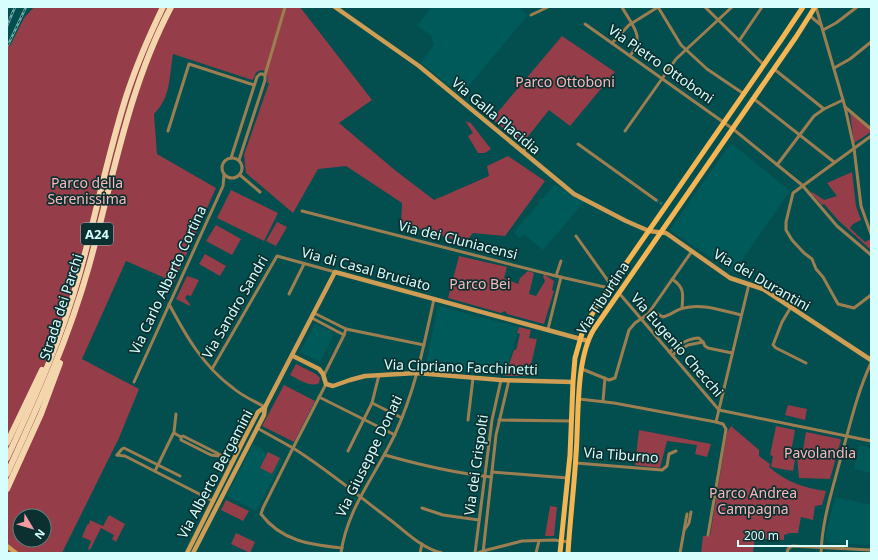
<svg xmlns="http://www.w3.org/2000/svg" width="878" height="560" font-family="'Noto Sans',sans-serif">
<rect width="100%" height="100%" fill="#034e4e"/>
<!-- built -->
<g fill="#005a5a">
<path d="M431,7H518L528,15L461,95L421,63L434,44L431,35L417,26Z"/>
<path d="M731,143L790,191L744,257L734,273L670,230Z"/>
<path d="M555,184L584,202L543,250L524,234L520,238L514,233Z"/>
<path d="M438,306L519,327L505,376L425,368Z"/>
<path d="M315,324L334,334L320,362L300,352Z"/>
<path d="M253,444L264,450L263,452L267,454L268,452L283,459L256,511L227,496Z"/>
<path d="M859,445L871,448V473L854,469Z"/>
<path d="M835,497L871,505V545L828,543L825,537Z"/>
</g>
<!-- green -->
<g fill="#953d48" fill-rule="evenodd">
<path d="M34,7H300L372,100L339,123L396,171L434,200L489,176L487,166L508,156L545,181L505,236L473,233L465,243L401,223L402,203L346,166L318,169L293,213L246,173L244,155L269,83H267C269,77 265,66 257,72C254,75 255,78 252,80L173,54C169,78 171,97 154,114L157,154L216,188L174,282L126,261L82,359L139,389L119,438L62,553H7V45L10,46L24,18ZM20,516H44V540H20Z"/>
<path d="M562,36L615,72L570,126L549,110L522,144L492,119Z"/>
<path d="M850,113L871,130V132L854,143Z"/>
<path d="M467,121L468,123L470,122L491,149L485,153H478L468,136L473,133L466,122Z"/>
<path d="M852,172L856,206L861,220L853,224L850,228L865,242L871,239V250L839,221L824,204L822,205L811,193L812,192L824,200L837,196L827,183Z"/>
<path d="M231,190L278,213L264,241L217,218Z"/>
<path d="M277,222L287,227L276,246L266,241Z"/>
<path d="M216,225L241,239L232,255L206,241Z"/>
<path d="M205,254L226,266L220,276L199,264Z"/>
<path d="M459,256L507,267L504,278L518,284L520,278L528,271L534,273L529,294L536,296L545,281L543,277L544,274L554,281L552,290L554,291L544,324L507,314L505,311L501,313L448,298Z"/>
<path d="M187,276L199,280L191,296L187,295L185,298L190,304V306L176,299Z"/>
<path d="M519,327L531,330L529,338L537,339L530,369L534,370L532,376H505L514,350H516L520,334L517,333Z"/>
<path d="M296,364L316,374L320,378L319,383C311,388 298,379 290,375Z"/>
<path d="M284,385L315,401L294,442L262,426Z"/>
<path d="M788,405L807,409L805,420L785,415Z"/>
<path d="M731,426L759,450V456L770,464L769,467C787,482 803,488 826,491L822,505L815,506L813,520L801,517L798,533H790L784,535V540L755,538L753,553H701L703,536H710L727,432Z"/>
<path d="M776,426L795,430L790,458L795,460L793,471L771,467L773,456L770,455Z"/>
<path d="M639,430L711,444L707,457L695,454L697,445L667,441L660,468L635,465Z"/>
<path d="M806,432L840,439L841,440L830,479L799,478L797,457L802,456Z"/>
<path d="M268,452L280,458L272,474L260,468Z"/>
<path d="M226,500L249,511L243,521L221,510Z"/>
<path d="M550,506L557,507L554,536H545Z"/>
<path d="M109,515L125,524L116,542L112,539L114,535L101,528L90,550L88,549L91,541L82,537L87,525L89,524L90,520L103,526Z"/>
<path d="M236,533L255,542L250,553L231,544Z"/>
</g>
<g fill="none" stroke-linecap="round" stroke-linejoin="round">
<!-- street-tunnel -->
<path stroke="#236868" stroke-width="3" stroke-dasharray="3 1.5" stroke-linecap="butt" d="M656,200L662,204"/>
<!-- street -->
<g stroke="#9d7e51" stroke-width="3">
<path d="M622,7C632,26 646,36 630,56"/>
<path d="M705,7L764,65"/>
<path d="M816,7L845,107L854,148L861,206L871,234"/>
<path d="M531,15L548,7"/>
<path d="M810,16L821,25"/>
<path d="M585,24L733,129L802,185L837,226L871,255"/>
<path d="M823,30L836,23L857,7"/>
<path d="M739,41L762,7"/>
<path d="M612,43L629,25L658,7L681,45L707,69L744,94"/>
<path d="M834,68L850,59L871,42"/>
<path d="M774,69L824,109"/>
<path d="M265,75L285,7"/>
<path d="M754,99L834,162"/>
<path d="M845,107L871,129"/>
<path d="M168,131L189,64L254,85"/>
<path d="M625,131L676,59L732,7"/>
<path d="M871,136L793,193L786,222V230L792,240L804,253L812,259L816,269L823,277L838,304L854,308L871,295"/>
<path d="M578,144L656,200"/>
<path d="M523,152L532,140"/>
<circle cx="232" cy="168" r="10"/>
<path d="M231,158L257,77L260,74H263L265,76V80L239,160"/>
<path d="M777,165L814,116L824,109L843,100"/>
<path d="M240,175L260,192"/>
<path d="M302,211L556,276L609,288"/>
<path d="M576,236L611,285"/>
<path d="M556,276L561,261"/>
<path d="M672,279C685,288 683,294 682,308"/>
<path d="M619,293L719,410"/>
<path d="M289,294L304,264"/>
<path d="M169,304C186,336 203,366 233,388C242,396 254,401 265,407"/>
<path d="M791,307L782,322L773,345L776,348L806,363"/>
<path d="M651,310L663,317C671,315 677,309 684,308C702,303 724,311 741,315"/>
<path d="M314,313L346,329L424,345"/>
<path d="M312,318L344,335"/>
<path d="M548,329L561,277"/>
<path d="M669,352C679,345 688,338 699,338L703,342"/>
<path d="M672,355L688,345L703,342L705,346L708,348L732,353"/>
<path d="M212,369L277,256L335,272"/>
<path d="M582,369L609,380L615,378L629,330L635,323L648,314L692,251"/>
<path d="M324,375L344,335L346,329"/>
<path d="M134,382L223,186L224,175"/>
<path d="M319,397L395,435"/>
<path d="M579,399L614,403L716,422"/>
<path d="M603,401L605,378"/>
<path d="M372,403L402,418"/>
<path d="M719,410L871,441"/>
<path d="M468,420L473,378"/>
<path d="M499,420L571,421"/>
<path d="M257,428L293,448L326,384"/>
<path d="M174,433L181,437L183,436L217,453L232,463"/>
<path d="M181,437V440L211,455L219,456"/>
<path d="M348,451L372,403L379,375"/>
<path d="M117,455L125,456L213,501"/>
<path d="M117,455L122,449L124,448L180,476"/>
<path d="M385,455C420,465 455,473 491,477"/>
<path d="M576,463L662,470L667,466L669,454L676,451"/>
<path d="M155,471L174,432L176,414"/>
<path d="M492,472L568,478"/>
<path d="M422,508L443,515L479,520"/>
<path d="M685,529L689,523L691,512"/>
<path d="M708,535L726,429L723,424L716,422L749,284"/>
<path d="M342,548C311,545 281,541 261,514L263,508L293,448C328,470 360,497 393,522C407,533 423,549 442,553"/>
<path d="M341,553C347,508 377,473 395,434C415,391 424,345 434,299"/>
<path d="M420,553L422,544"/>
<path d="M475,553L492,420L501,380"/>
<path d="M478,553L483,551L522,541L554,540L569,542"/>
<path d="M483,553L496,435L509,380"/>
<path d="M536,553L539,541"/>
<path d="M680,553L687,514"/>
<path d="M787,553L788,549L792,546L871,550"/>
<path d="M821,553C822,520 833,488 841,457C850,425 857,393 871,363"/>
</g>
<!-- secondary -->
<g stroke="#cf9d53" stroke-width="4.5">
<path d="M335,7L419,66L574,194L626,221L649,231L666,233L730,278L763,289L871,360"/>
<path d="M293,356L319,369L323,374L326,384L333,386L350,380L365,376L417,373L501,380L573,382"/>
<path d="M7,546L16,553"/>
<path d="M187,553L245,437L258,412L265,407"/>
<path d="M193,553L264,415L265,407L335,272L588,341"/>
</g>
<!-- primary -->
<g stroke="#f5b552" stroke-width="5">
<path d="M560,553L570,455L573,382L575,358L583,330L598,304L781,40L803,7"/>
<path d="M568,553C570,520 574,488 576,455C579,419 575,360 594,329L796,37L815,7"/>
</g>
<!-- highway -->
<g stroke="#f4d6ac" stroke-width="6">
<path d="M7,443L42,370"/>
<path d="M7,458C35,398 62,337 80,272C96,214 108,154 126,97C136,66 149,36 163,7"/>
<path d="M7,474C38,406 69,338 89,266C113,179 128,88 171,7"/>
<path d="M7,489L41,414L60,363"/>
</g>
<defs>
<g id="rail">
<path d="M7,26L15,7"/>
<path d="M8,45L26,7"/>
</g>
</defs>
<!-- rail casing -->
<use href="#rail" stroke="#70a9a8" stroke-width="2.5"/>
<!-- rail -->
<use href="#rail" stroke="#0c3030" stroke-width="1" stroke-dasharray="3" stroke-linecap="butt"/>
</g>
<g text-anchor="middle" stroke-width="3.5" stroke-linejoin="round" paint-order="stroke">
<!-- shield labels -->
<rect fill="#0c3030" stroke="#9ac0c0" stroke-width="1" x="81" y="223" width="32" height="22" rx="3"/>
<g font-size="13" font-weight="bold" fill="#d7fefd">
<text x="97" y="239">A24</text>
</g>
<!-- street labels -->
<g font-size="14" fill="#d7fefd" stroke="#0c3030">
<text transform="translate(661 64) rotate(35)" y="5">Via Pietro Ottoboni</text>
<text transform="translate(496 116) rotate(40)" y="5">Via Galla Placidia</text>
<text transform="translate(458 240) rotate(14)" y="5">Via dei Cluniacensi</text>
<text transform="translate(366 269) rotate(15)" y="5">Via di Casal Bruciato</text>
<text transform="translate(168 280) rotate(-65)" y="5">Via Carlo Alberto Cortina</text>
<text transform="translate(762 280) rotate(30)" y="5">Via dei Durantini</text>
<text transform="translate(603 298) rotate(-57)" y="5">Via Tiburtina</text>
<text transform="translate(61 307) rotate(-72)" y="5">Strada dei Parchi</text>
<text transform="translate(235 307) rotate(-60)" y="5">Via Sandro Sandri</text>
<text transform="translate(677 345) rotate(49)" y="5">Via Eugenio Checchi</text>
<text transform="translate(461 367) rotate(2)" y="5">Via Cipriano Facchinetti</text>
<text transform="translate(621 455) rotate(4)" y="5">Via Tiburno</text>
<text transform="translate(369 456) rotate(-64)" y="5">Via Giuseppe Donati</text>
<text transform="translate(476 465) rotate(-82)" y="5">Via dei Crispolti</text>
<text transform="translate(215 474) rotate(-62)" y="5">Via Alberto Bergamini</text>
</g>
<!-- park labels -->
<g font-size="14" fill="#fab8bc" stroke="#0c3030">
<text x="565" y="87">Parco Ottoboni</text>
<text x="87" y="188">Parco della<tspan x="87" dy="16">Serenissima</tspan></text>
<text x="480" y="289">Parco Bei</text>
<text x="820" y="458">Pavolandia</text>
<text x="753" y="498">Parco Andrea<tspan x="753" dy="16">Campagna</tspan></text>
</g>
</g>
<!-- border -->
<rect width="878" height="560" fill="none" stroke="#d7fefd" stroke-width="16"/>
<!-- north arrow -->
<g transform="translate(32 528) rotate(128)"><circle r="19" fill="#0c3030" stroke="#5d8282"/>
<path d="M0-3L7 15L0 10L-7 15Z" fill="#f49aa1"/>
<text y="-6" font-size="11" font-weight="bold" text-anchor="middle" fill="#d7fefd">N</text>
</g>
<!-- scale -->
<path d="M738 540v6h109v-6" fill="none" stroke="#d7fefd" stroke-width="2"/>
<text x="744" y="540" font-size="12" fill="#d7fefd" stroke="#0c3030" stroke-width="3" paint-order="stroke">200 m</text>
</svg>
